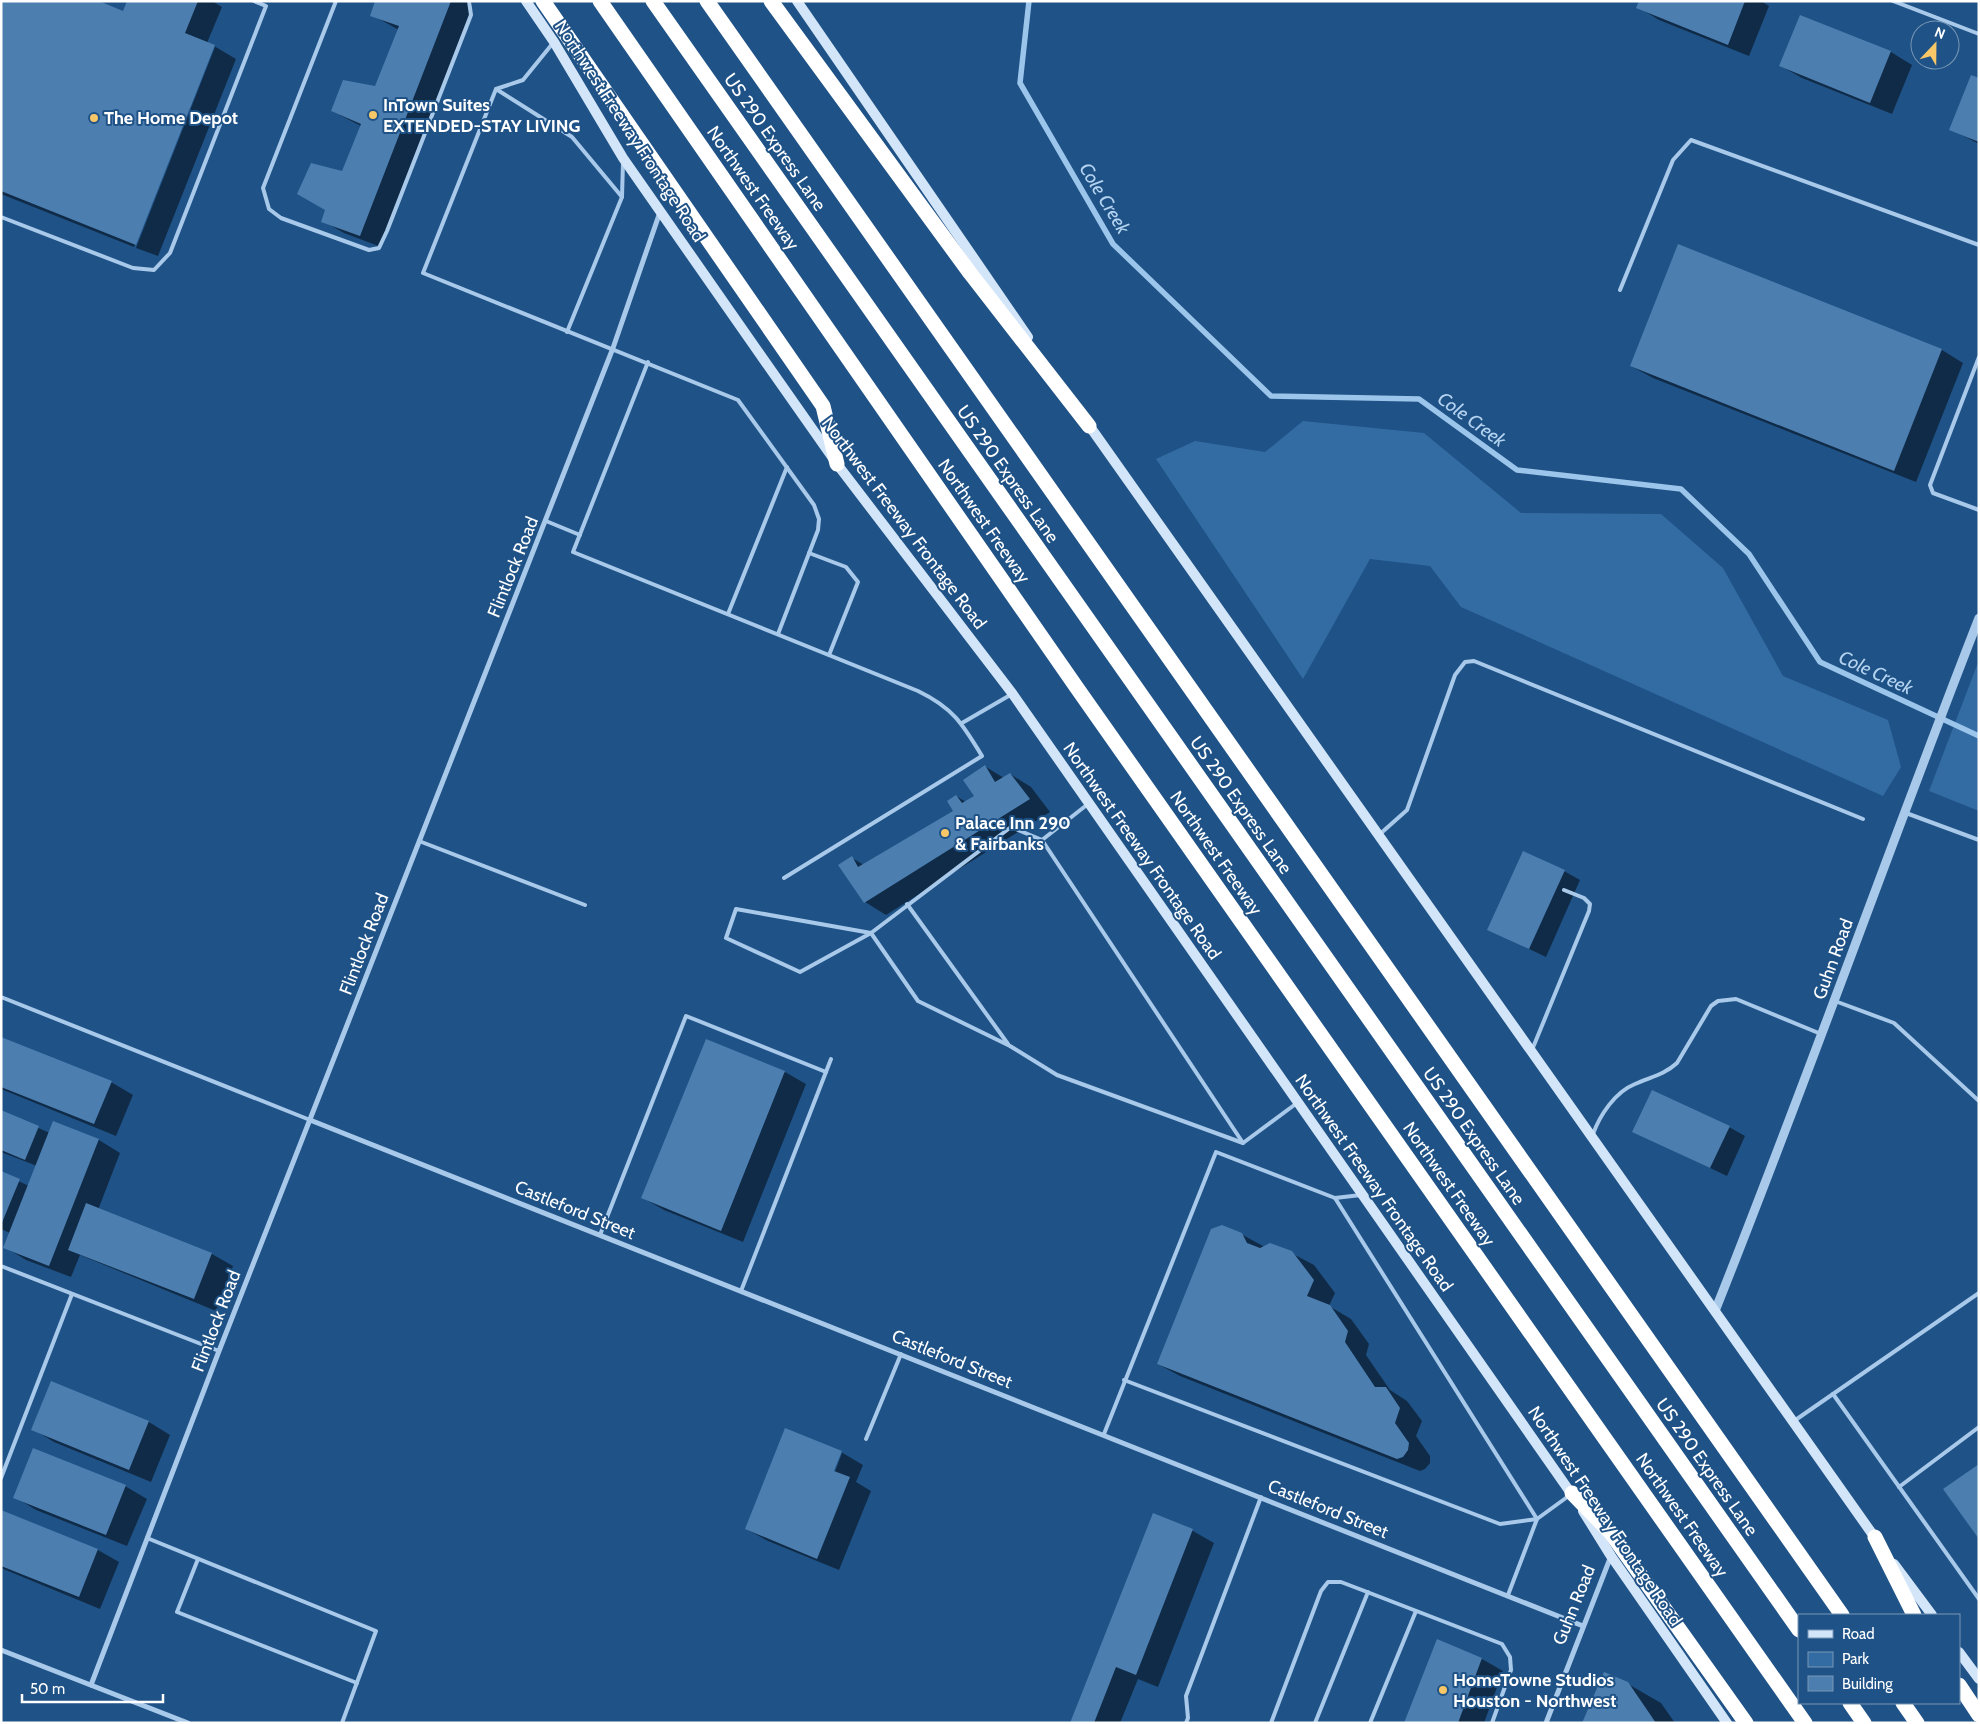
<svg xmlns="http://www.w3.org/2000/svg" width="1980" height="1724" font-family="Cabin,sans-serif">
<rect width="100%" height="100%" fill="#1f5286"/>
<!-- green -->
<g fill="#336ca3">
<path d="M1303,421L1424,433L1521,513L1661,514L1723,568L1783,676L1888,720L1901,767L1883,796L1461,607L1430,566L1370,559L1303,679L1156,459L1195,441L1265,452Z"/>
<path d="M1979,660V811L1929,791Z"/>
</g>
<!-- shadow -->
<g fill="#0007" fill-rule="evenodd">
<path d="M1,1L124,13L129,1H212L222,7L207,43L214,46L236,59L158,256L136,248L215,47H213L134,247L1,194Z"/>
<path d="M377,1L472,2L470,13L472,14L381,247L344,233L323,221L361,126L332,111L375,88L399,30L372,15Z"/>
<path d="M1640,1H1761L1769,6L1749,56L1659,20L1638,7Z"/>
<path d="M1801,16L1891,52L1912,65L1892,114L1802,78L1781,66Z"/>
<path d="M1979,79V144L1951,129Z"/>
<path d="M1678,246L1942,350L1963,363L1916,482L1653,378L1631,366Z"/>
<path d="M986,767L1004,778L1010,774L1031,787L1050,812L886,915L865,902L852,858L864,865L955,811L956,796L966,802L975,797Z"/>
<path d="M1564,871L1580,880L1546,957L1489,930Z"/>
<path d="M1,1038L111,1082L133,1095L116,1136L1,1089Z"/>
<path d="M785,1072L806,1084L743,1242L664,1210L643,1198Z"/>
<path d="M1,1112L50,1133L54,1123L99,1140L120,1153L98,1210L212,1254L233,1266L216,1311L80,1255L71,1277L26,1260L5,1247L10,1233L1,1229V1173L29,1186L37,1166L1,1152Z"/>
<path d="M1729,1127L1745,1136L1727,1176L1634,1132Z"/>
<path d="M1241,1234L1263,1246L1291,1253L1314,1265L1335,1293L1329,1306L1351,1319L1369,1344L1366,1355L1390,1390L1407,1401L1422,1421L1416,1436L1430,1456V1463L1425,1469L1420,1471L1180,1376L1158,1364Z"/>
<path d="M52,1383L149,1422L170,1435L151,1482L54,1442L33,1429Z"/>
<path d="M786,1430L841,1452L863,1465L856,1482L871,1491L839,1570L768,1541L746,1529ZM840,1453H842L833,1477L831,1476Z"/>
<path d="M125,1486L147,1499L127,1546L36,1510L15,1497Z"/>
<path d="M2,1511L98,1550L119,1562L100,1609L1,1568Z"/>
<path d="M1153,1515L1193,1531L1214,1543L1158,1687L1138,1679L1120,1723H1071Z"/>
<path d="M1437,1641L1482,1659L1503,1671L1484,1723H1405Z"/>
<path d="M1628,1684L1661,1703L1675,1723H1583Z"/>
</g>
<g fill="none" stroke-linecap="round" stroke-linejoin="round">
<!-- stream -->
<path stroke="#9cc5eb" stroke-width="5.5" d="M1029,1L1020,83L1113,244L1271,396L1419,399L1517,470L1681,489L1749,554L1820,662L1979,736"/>
</g>
<!-- building -->
<g fill="#4c7eb0">
<path d="M1,1H99L123,11L127,1H198L185,33L215,45L136,245L1,191Z"/>
<path d="M375,1H451L360,236L321,222L325,210L297,194L311,163L342,171L361,124L331,111L343,80L375,86L399,26L370,16Z"/>
<path d="M1639,1H1745L1728,45L1636,8Z"/>
<path d="M1800,15L1891,51L1870,103L1779,66Z"/>
<path d="M1971,75L1979,78V142L1949,130Z"/>
<path d="M1678,244L1942,349L1894,471L1630,366Z"/>
<path d="M985,765L995,782L1010,773L1030,799L864,903L838,865L852,856L858,867L953,811L947,801L956,795L962,803L974,796L963,780Z"/>
<path d="M1523,851L1565,870L1529,949L1487,930Z"/>
<path d="M1,1037L112,1081L94,1124L1,1087Z"/>
<path d="M706,1039L785,1071L721,1231L641,1198Z"/>
<path d="M1652,1090L1730,1126L1710,1168L1632,1132Z"/>
<path d="M1,1110L39,1126L25,1160L1,1150Z"/>
<path d="M53,1121L99,1139L49,1266L3,1248Z"/>
<path d="M1,1171L20,1179L1,1225Z"/>
<path d="M86,1203L212,1253L194,1299L68,1250Z"/>
<path d="M1222,1225L1242,1233L1247,1243L1260,1248L1270,1243L1292,1251L1314,1280L1307,1296L1330,1305L1348,1331L1345,1342L1375,1387H1386L1400,1408L1395,1423L1409,1443L1408,1450L1403,1457L1397,1459L1157,1364L1211,1229Z"/>
<path d="M51,1381L149,1421L129,1470L31,1430Z"/>
<path d="M785,1428L842,1451L834,1471L850,1477L817,1559L745,1529Z"/>
<path d="M33,1448L126,1485L106,1535L13,1498Z"/>
<path d="M1979,1464V1539L1943,1489Z"/>
<path d="M1,1510L98,1549L79,1597L1,1566Z"/>
<path d="M1153,1513L1193,1529L1136,1675L1116,1667L1094,1723H1070Z"/>
<path d="M1437,1639L1482,1658L1458,1723H1404Z"/>
<path d="M1604,1672L1628,1682L1656,1723H1582Z"/>
</g>
<g fill="none" stroke-linecap="round" stroke-linejoin="round">
<!-- service -->
<g stroke="#a8c9ea" stroke-width="4">
<path d="M336,1L263,188L269,209L281,218L369,250L379,248L387,231L471,15L469,1"/>
<path d="M1893,1L1979,34"/>
<path d="M553,43L523,80L496,89L423,273L738,400L814,505L819,519L818,530L778,634"/>
<path d="M496,89L572,137L622,197"/>
<path d="M1,217L133,268L154,270L170,253L266,6L254,1"/>
<path d="M1620,290L1673,160L1691,140L1979,245"/>
<path d="M567,332L622,197L623,162"/>
<path d="M1979,357L1930,485L1933,493L1979,510"/>
<path d="M648,362L573,552L918,691C953,708 962,723 982,756L784,878"/>
<path d="M546,521L580,535"/>
<path d="M809,553L846,567L858,582L829,655"/>
<path d="M728,614L787,467"/>
<path d="M962,723L1012,694"/>
<path d="M1088,804L1042,840L1243,1143L1297,1103"/>
<path d="M1906,813L1979,840"/>
<path d="M1380,834L1407,810L1455,675L1465,662L1474,661L1863,819"/>
<path d="M1042,840L1011,827L871,933L736,909L726,938L800,972L871,933L918,1001L1010,1046L1057,1075L1243,1143"/>
<path d="M419,841L585,905"/>
<path d="M907,904L1008,1044"/>
<path d="M1,997L310,1120"/>
<path d="M1835,1001L1894,1023L1979,1101"/>
<path d="M1532,1050L1589,911L1590,904L1584,898L1564,890"/>
<path d="M1593,1134C1600,1115 1615,1092 1635,1084C1650,1077 1664,1075 1677,1063L1711,1006L1718,1001L1736,999L1821,1034"/>
<path d="M1335,1198L1361,1195"/>
<path d="M600,1235L686,1016L826,1072"/>
<path d="M1,1266L219,1351"/>
<path d="M741,1291L831,1059"/>
<path d="M1124,1380L1500,1524L1537,1519L1570,1495"/>
<path d="M1833,1394L1979,1599"/>
<path d="M1794,1421L1979,1293"/>
<path d="M1104,1434L1216,1152L1335,1198L1537,1519L1508,1595"/>
<path d="M866,1439L901,1354"/>
<path d="M1,1478L72,1294"/>
<path d="M1899,1487L1979,1427"/>
<path d="M147,1538L376,1631L342,1723"/>
<path d="M198,1559L177,1612L357,1683"/>
<path d="M1186,1723L1188,1718L1186,1696L1261,1497"/>
<path d="M1271,1723L1321,1591L1328,1582H1341L1362,1590L1502,1644L1510,1657L1511,1670L1492,1723"/>
<path d="M1315,1723L1368,1592"/>
<path d="M1370,1723L1416,1611"/>
</g>
<!-- minor -->
<g stroke="#a8c9ea" stroke-width="5">
<path d="M310,1120L1583,1626"/>
<path d="M1,1650L188,1723"/>
<path d="M91,1685L219,1351L613,348L660,212"/>
<path d="M1546,1723L1611,1556"/>
</g>
<!-- tertiary -->
<path stroke="#a8c9ea" stroke-width="9" d="M1715,1311C1807,1081 1889,848 1979,618"/>
<!-- secondary -->
<g stroke="#d3e5f8" stroke-width="10">
<path d="M526,1L554,42L623,158L757,350L837,464L1012,693L1575,1499"/>
<path d="M797,1L1028,337"/>
<path d="M1086,421L1878,1542"/>
<path d="M1583,1511L1611,1556L1727,1723"/>
<path d="M1894,1564L1932,1615"/>
<path d="M1959,1652L1979,1679"/>
</g>
<!-- motorway -->
<g stroke="#fff" stroke-width="15">
<path d="M543,1L823,406L837,464"/>
<path d="M600,1L1077,688L1805,1723"/>
<path d="M653,1L1799,1630"/>
<path d="M707,1L1842,1615"/>
<path d="M771,1L970,273L1089,426"/>
<path d="M1572,1493L1610,1532L1746,1723"/>
<path d="M1875,1537L1914,1615"/>
<path d="M1959,1685L1979,1715"/>
<path d="M1850,1703L1864,1723"/>
<path d="M1903,1703L1917,1723"/>
</g>
</g>
<!-- markers -->
<g fill="#f8c768" stroke="#1f5286" stroke-width="2">
<circle cx="373" cy="115" r="5"/>
<circle cx="94" cy="118" r="5"/>
<circle cx="945" cy="833" r="5"/>
<circle cx="1443" cy="1690" r="5"/>
</g>
<g text-anchor="middle" stroke-width="4" stroke-linejoin="round" paint-order="stroke">
<!-- poi labels -->
<g font-size="18" font-weight="bold" fill="#fff" stroke="#1f5286" text-anchor="start">
<text x="383" y="111">InTown Suites<tspan x="383" dy="21">EXTENDED-STAY LIVING</tspan></text>
<text x="104" y="124">The Home Depot</text>
<text x="955" y="829">Palace Inn 290<tspan x="955" dy="21">&amp; Fairbanks</tspan></text>
<text x="1453" y="1686">HomeTowne Studios<tspan x="1453" dy="21">Houston - Northwest</tspan></text>
</g>
<!-- street labels -->
<g font-size="18" fill="#fff" stroke="#1f5286">
<text transform="translate(630 131) rotate(57)" y="6">Northwest Freeway Frontage Road</text>
<text transform="translate(775 142) rotate(55)" y="6">US 290 Express Lane</text>
<text transform="translate(753 188) rotate(55)" y="6">Northwest Freeway</text>
<text transform="translate(1008 474) rotate(55)" y="6">US 290 Express Lane</text>
<text transform="translate(984 521) rotate(55)" y="6">Northwest Freeway</text>
<text transform="translate(904 523) rotate(53)" y="6">Northwest Freeway Frontage Road</text>
<text transform="translate(513 567) rotate(-68)" y="6">Flintlock Road</text>
<text transform="translate(1241 805) rotate(55)" y="6">US 290 Express Lane</text>
<text transform="translate(1142 851) rotate(55)" y="6">Northwest Freeway Frontage Road</text>
<text transform="translate(1216 853) rotate(55)" y="6">Northwest Freeway</text>
<text transform="translate(364 944) rotate(-69)" y="6">Flintlock Road</text>
<text transform="translate(1833 959) rotate(-70)" y="6">Guhn Road</text>
<text transform="translate(1474 1136) rotate(55)" y="6">US 290 Express Lane</text>
<text transform="translate(1374 1183) rotate(55)" y="6">Northwest Freeway Frontage Road</text>
<text transform="translate(1449 1184) rotate(55)" y="6">Northwest Freeway</text>
<text transform="translate(575 1210) rotate(22)" y="6">Castleford Street</text>
<text transform="translate(216 1321) rotate(-69)" y="6">Flintlock Road</text>
<text transform="translate(952 1359) rotate(22)" y="6">Castleford Street</text>
<text transform="translate(1707 1467) rotate(55)" y="6">US 290 Express Lane</text>
<text transform="translate(1328 1509) rotate(22)" y="6">Castleford Street</text>
<text transform="translate(1682 1515) rotate(55)" y="6">Northwest Freeway</text>
<text transform="translate(1605 1516) rotate(56)" y="6">Northwest Freeway Frontage Road</text>
<text transform="translate(1574 1605) rotate(-68)" y="6">Guhn Road</text>
</g>
<!-- water labels -->
<g font-size="19" font-style="italic" fill="#b4d3f1" stroke="#1f5286">
<text transform="translate(1105 198) rotate(59)" y="7">Cole Creek</text>
<text transform="translate(1472 419) rotate(36)" y="7">Cole Creek</text>
<text transform="translate(1876 672) rotate(25)" y="7">Cole Creek</text>
</g>
</g>
<!-- border -->
<rect width="1980" height="1724" fill="none" stroke="#ffffff" stroke-width="5"/>
<!-- legend -->
<rect x="1798" y="1614" width="162" height="90" fill="#1f5286" stroke="#7997b6"/>
<rect x="1808" y="1630" width="25" height="8" fill="#d3e5f8" stroke="#7997b6"/>
<text x="1842" y="1639" font-size="15" fill="#ffffff">Road</text>
<rect x="1808" y="1652" width="25" height="15" fill="#336ca3" stroke="#7997b6"/>
<text x="1842" y="1664" font-size="15" fill="#ffffff">Park</text>
<rect x="1808" y="1676" width="25" height="15" fill="#4c7eb0" stroke="#7997b6"/>
<text x="1842" y="1689" font-size="15" fill="#ffffff">Building</text>
<!-- north arrow -->
<g transform="translate(1935 45) rotate(22)"><circle r="24" fill="#1f5286" stroke="#7997b6"/>
<path d="M0-4L9 19L0 12L-9 19Z" fill="#f8c768"/>
<text y="-8" font-size="14" font-weight="bold" text-anchor="middle" fill="#ffffff">N</text>
</g>
<!-- scale -->
<path d="M22 1694v8h141v-8" fill="none" stroke="#ffffff" stroke-width="2.5"/>
<text x="30" y="1694" font-size="15" fill="#ffffff" stroke="#1f5286" stroke-width="4" paint-order="stroke">50 m</text>
</svg>
